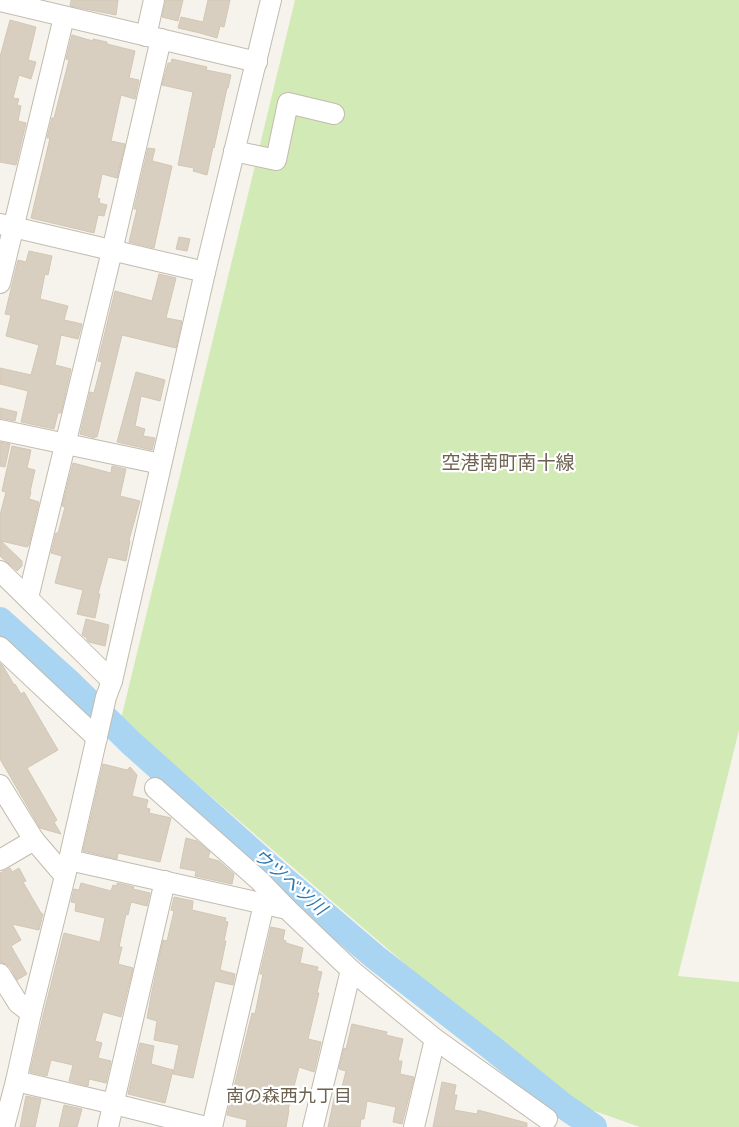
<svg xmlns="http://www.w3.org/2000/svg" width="739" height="1127" font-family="'Archivo Narrow','Noto Sans JP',sans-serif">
<rect width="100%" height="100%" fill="#f6f3ec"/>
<!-- green -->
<path fill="#d2eab5" d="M295,0H739V730L678,976L739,982V1127H640L563,1100L121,719Z"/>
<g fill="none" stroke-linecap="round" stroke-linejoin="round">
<!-- river -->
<path stroke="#a9d4f2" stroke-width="26" d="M0,620L70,683L131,743L281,877L375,957L492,1048L565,1107L594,1127"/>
</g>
<!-- building -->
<g fill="#d8cfc1" stroke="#d3c7b4">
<path d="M71,0H118L116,15L70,6Z"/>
<path d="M166,0H183L178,21L162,17Z"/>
<path d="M208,0H230L224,27L220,26L217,38L200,33L178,28L181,17L203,22Z"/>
<path d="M10,20L36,27L28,60L36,62L31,79L19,75L13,98L19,99L17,105L21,106L18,121L26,123L16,165L0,162V57Z"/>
<path d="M72,35L93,41V39L107,42V44L135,51L129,78L139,80L135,99L121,95L111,141L125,144L117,178L102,174L97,198L100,199L99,203L107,205L104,216L98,215L94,233L31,218L50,138H47L52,118H54L69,60L66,59Z"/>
<path d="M172,59L207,67L206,70L231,75L228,88H227L214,148L213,147L207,175L193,171L194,168L178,165L193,92L162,85L168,63H171Z"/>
<path d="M148,148L155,149L152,161L172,166L154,248L129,242L137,209H134Z"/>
<path d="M179,237L190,239L187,251L176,249Z"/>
<path d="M29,251L52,256L48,275L45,274L40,299L68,306L64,320L82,324L78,339L61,335L55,365L71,369L61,413H58L54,429L21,422L28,391L0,384V368L31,375L39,345L6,336L11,315L5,314L18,260L26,262Z"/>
<path d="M159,274L176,278L166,318L182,321L176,348L122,335L97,437L95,436V438L80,434L90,392L94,393L102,362L98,361L115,291L152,301Z"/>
<path d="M136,372L165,380L160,401L141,396L135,426L145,429L143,436L155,438L152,450L117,442Z"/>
<path d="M0,408L17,412L15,421L0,418Z"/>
<path d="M0,442L10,444L5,467L0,466Z"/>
<path d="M12,446L31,450L27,468L35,470L30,492H31L29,499L39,502L29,545L27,547L1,541L22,561V566L17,571L0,556V515L6,492L2,491Z"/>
<path d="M73,463L111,473L112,466L126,469L120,496L140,501L129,540L130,541L126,561L108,557L98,594H100L95,618L77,614L83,590L55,583L62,556L51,553L56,533H58L65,507L62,506Z"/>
<path d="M86,619L109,625L105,646L89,642L87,640V638L82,635Z"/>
<path d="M0,663L3,666L14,685L15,684L21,694L24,692L58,750L27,768L57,820L54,822L61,834L40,828L0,759Z"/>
<path d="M103,764L127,770L130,767L137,775L132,796L148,800L146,808L150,809L149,813L171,818L160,862L118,853L117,859L83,851Z"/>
<path d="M186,838L197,841L210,852L208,858L219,861L234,874L232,884L195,876L196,871L180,868Z"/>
<path d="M10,868L12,872L19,868L26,881L23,882L41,913L43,914L39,930L12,924L21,940L11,946L27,974L17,980L10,967L6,964L0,962V873Z"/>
<path d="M81,883L111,891L113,885L117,886V883L134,887L133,889L150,893L147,906L131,902L128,915L126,914L119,947H122L118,964L133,968L121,1017L103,1012L95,1041L102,1043L98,1058L111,1061L106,1083L89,1079L88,1086L69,1081L73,1065L51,1060L47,1076L30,1072L43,1016L64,933L100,942L105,918L75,911L76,903L71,902L74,889L79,890Z"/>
<path d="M174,897L193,901L192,910L226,918L225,921L228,922L224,941H226L220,970L235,974L233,985L215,981L193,1078L173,1074L179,1045L154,1040L157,1021L147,1018L151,996L163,940L167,941L174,911L171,910Z"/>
<path d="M271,927L285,930L283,940L286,941V943L303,948L300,963L318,967L317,971L322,972L317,993H319L308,1039L321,1042L314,1072L299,1067L288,1110H289L286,1127H246L247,1120L227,1115L252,1013L255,1014L263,974H260Z"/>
<path d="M352,1024L387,1032L386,1035L403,1039L398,1061H402L400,1074L414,1077L402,1124L393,1122L396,1107L367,1101L364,1119H361L360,1127H328L335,1094L340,1095L346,1071L339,1069L344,1048L346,1049Z"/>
<path d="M140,1043L154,1046L151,1064L173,1070L165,1103L128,1094Z"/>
<path d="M442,1082L456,1085L454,1095H457L454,1110L477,1114L478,1110L527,1123V1127H433Z"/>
<path d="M26,1096L41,1099L35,1127H20Z"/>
<path d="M64,1105L82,1109L77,1127H59Z"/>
</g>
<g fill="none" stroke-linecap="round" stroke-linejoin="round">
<defs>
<g id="minor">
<path d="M0,1L257,62"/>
<path d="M146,36L154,0"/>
<path d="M234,151L276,160L288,103L334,114"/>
<path d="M0,224L205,272"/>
<path d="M0,283L64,17"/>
<path d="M0,430L161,464"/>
<path d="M0,571L112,681"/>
<path d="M28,598L112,251L161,39"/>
<path d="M0,647L97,738"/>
<path d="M0,785L34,840L64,875"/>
<path d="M155,788L260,881L287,909"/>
<path d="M0,860L34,840"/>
<path d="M69,860L287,909L351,970L435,1039L547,1119"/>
<path d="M0,974L18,1003L31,1013"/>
<path d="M16,1081L114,1104L206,1127"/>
<path d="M4,1127L16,1081L31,1013L69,860L106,697L112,681L205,272L271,0"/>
<path d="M108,1127L165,881"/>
<path d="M212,1127L264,904"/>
<path d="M313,1127L351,970"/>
<path d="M414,1127L435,1039"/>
</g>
</defs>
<!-- minor casing -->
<use href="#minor" stroke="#c2bbae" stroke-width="22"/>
<!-- minor -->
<use href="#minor" stroke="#fff" stroke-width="20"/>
</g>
<g text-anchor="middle" stroke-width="4.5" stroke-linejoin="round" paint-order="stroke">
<!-- water labels -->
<g font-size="18" font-style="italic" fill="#2e7ab2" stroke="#fff">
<text transform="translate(290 882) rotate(41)" y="6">ウツベツ川</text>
</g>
<!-- neighbourhood labels -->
<g font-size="18" fill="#6e6250" stroke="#fff">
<text x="289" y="1102">南の森西九丁目</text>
</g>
<!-- quarter labels -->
<g font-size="19" fill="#6e6250" stroke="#fff">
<text x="508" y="469">空港南町南十線</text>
</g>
</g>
</svg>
